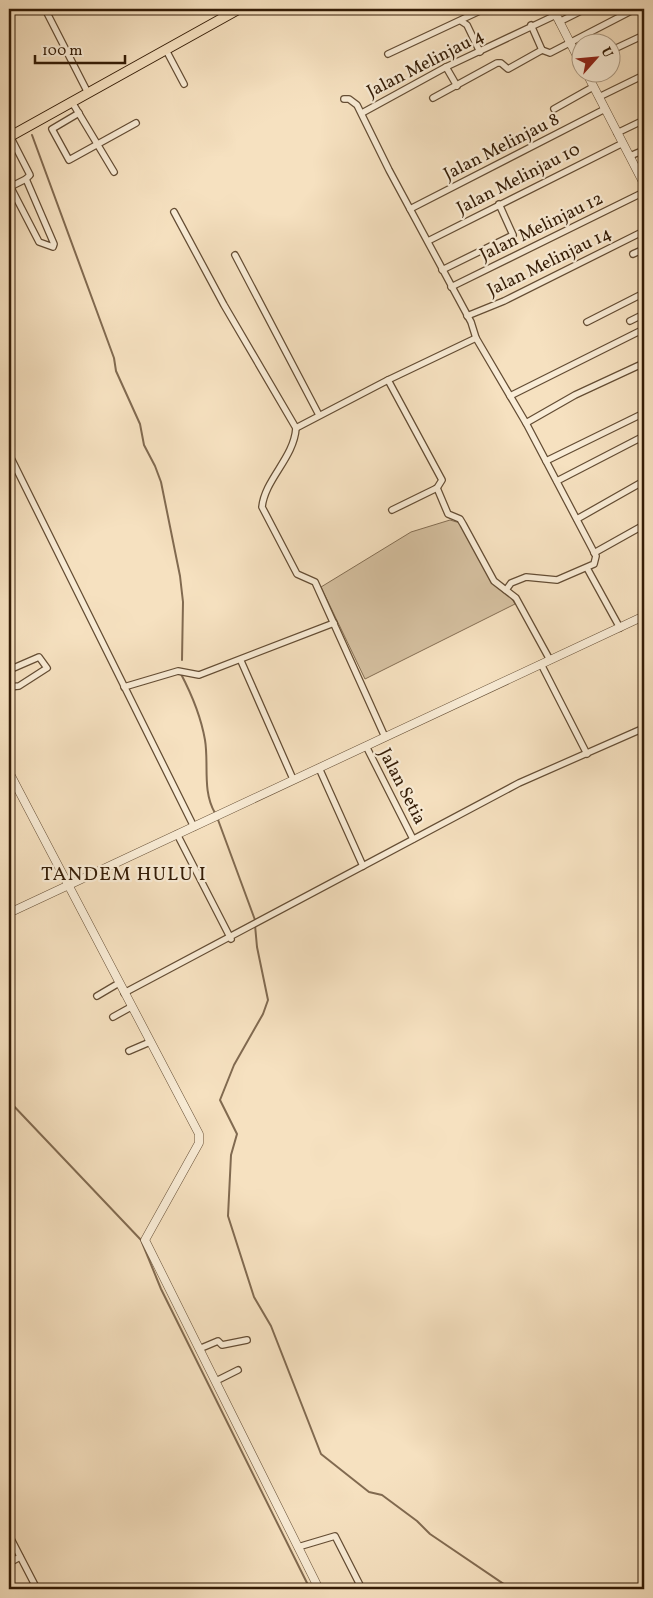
<svg xmlns="http://www.w3.org/2000/svg" width="653" height="1598" font-family="Vollkorn,serif">
<rect width="100%" height="100%" fill="#f6e1c0"/>
<filter id="stains"><feTurbulence type="fractalNoise" baseFrequency=".004" numOctaves="4"/><feColorMatrix values="0 0 0 0 .2 0 0 0 0 .09 0 0 0 0 .02 0 0 0 .5 -.17"/></filter>
<radialGradient id="worn" r=".72"><stop offset=".6" stop-color="#630" stop-opacity="0"/><stop offset="1" stop-color="#630" stop-opacity=".3"/></radialGradient>
<!-- green -->
<path fill="#d5c0a0" stroke="#846e53" d="M450,520L460,523L495,585L510,596L515,604L365,679L321,587L411,532Z"/>
<g fill="none" stroke-linecap="round" stroke-linejoin="round">
<!-- stream -->
<g stroke="#816a50" stroke-width="2">
<path d="M32,135L114,358L116,371L140,424L144,445L155,466L161,482L180,576L183,602L182,660"/>
<path d="M181,674C192,695 201,717 205,740C209,764 202,791 215,813"/>
<path d="M217,817L255,920"/>
<path d="M255,925L257,947L268,1000L263,1014L234,1065L220,1100L237,1134L231,1155L228,1216L254,1297L271,1326L321,1454L369,1492L382,1495L417,1521L430,1534L511,1589"/>
<path d="M9,1101L141,1240L161,1289L310,1589"/>
</g>
<defs>
<g id="minor">
<path d="M45,9L88,93"/>
<path d="M461,21L467,25L480,52"/>
<path d="M559,22L585,9"/>
<path d="M531,25L542,50"/>
<path d="M166,50L184,84"/>
<path d="M542,50L550,53L635,9"/>
<path d="M610,51L644,35"/>
<path d="M388,54L484,9"/>
<path d="M446,67L457,86"/>
<path d="M599,97L644,75"/>
<path d="M433,98L497,63H501L508,69L542,50"/>
<path d="M344,99H349L357,105L389,170L471,322L476,338L526,423L596,556L594,564L557,580L526,577L511,583L506,590"/>
<path d="M72,102L114,172"/>
<path d="M554,109L593,87"/>
<path d="M79,113L52,129L69,160L136,123"/>
<path d="M362,113L446,67L556,15"/>
<path d="M617,133L644,120"/>
<path d="M630,156L644,150"/>
<path d="M9,184L39,242L53,247L54,244L26,179L30,175L10,136"/>
<path d="M10,187L26,179"/>
<path d="M410,209L605,109"/>
<path d="M174,212L224,305L296,428C294,458 265,479 262,507L297,574L315,582L385,737"/>
<path d="M428,241L623,143"/>
<path d="M633,254L644,249"/>
<path d="M235,255L319,415"/>
<path d="M442,270L513,235L499,204"/>
<path d="M451,287L644,192"/>
<path d="M467,316L504,301L644,231"/>
<path d="M630,321L644,314"/>
<path d="M587,322L644,293"/>
<path d="M388,380L476,338"/>
<path d="M510,396L644,329"/>
<path d="M526,423L575,395L644,363"/>
<path d="M296,428L388,380L442,480L437,488L392,510"/>
<path d="M9,454L194,827"/>
<path d="M546,461L644,413"/>
<path d="M557,481L644,436"/>
<path d="M437,488L448,514L460,519L463,524L494,581L516,598L550,660"/>
<path d="M577,519L644,481"/>
<path d="M594,553L644,525"/>
<path d="M587,568L620,628"/>
<path d="M241,661L293,779"/>
<path d="M541,664L587,754"/>
<path d="M9,670L39,657L47,668L19,686L9,687"/>
<path d="M124,687L178,671L199,675L334,623"/>
<path d="M366,746L413,839"/>
<path d="M319,768L363,866"/>
<path d="M177,834L231,939"/>
<path d="M124,993L519,783L644,728"/>
<path d="M97,996L119,983"/>
<path d="M113,1017L131,1007"/>
<path d="M129,1051L150,1042"/>
<path d="M199,1349L218,1341L222,1345L247,1340"/>
<path d="M216,1381L238,1370"/>
<path d="M9,1535L37,1589"/>
<path d="M298,1547L335,1536L362,1589"/>
<path d="M9,1563L20,1557"/>
</g>
<g id="tertiary">
<path d="M553,9L580,62"/>
<path d="M586,72L644,184"/>
<path d="M9,772L199,1134V1143L145,1240L319,1589"/>
<path d="M9,913L644,616"/>
</g>
<path id="primary" d="M9,137L239,9"/>
</defs>
<!-- minor casing -->
<use href="#minor" stroke="#644d34" stroke-width="8"/>
<!-- tertiary casing -->
<use href="#tertiary" stroke="#644d34" stroke-width="9"/>
<!-- primary casing -->
<use href="#primary" stroke="#341c06" stroke-width="11"/>
<!-- minor -->
<use href="#minor" stroke="#f9ecd6" stroke-width="5.5"/>
<!-- tertiary -->
<use href="#tertiary" stroke="#f9ecd6" stroke-width="8"/>
<!-- primary -->
<use href="#primary" stroke="#f6e1c0" stroke-width="9"/>
</g>
<g text-anchor="middle" stroke-width="4.5" stroke-linejoin="round" paint-order="stroke">
<!-- street labels -->
<g font-size="18" fill="#341c06" stroke="#f9ecd6">
<text transform="translate(425 63) rotate(-27)" y="6">Jalan Melinjau 4</text>
<text transform="translate(501 146) rotate(-27)" y="6">Jalan Melinjau 8</text>
<text transform="translate(518 178) rotate(-27)" y="6">Jalan Melinjau 10</text>
<text transform="translate(541 226) rotate(-26)" y="6">Jalan Melinjau 12</text>
<text transform="translate(549 261) rotate(-26)" y="6">Jalan Melinjau 14</text>
<text transform="translate(403 786) rotate(63)" y="6">Jalan Setia</text>
</g>
<!-- quarter labels -->
<g font-size="20" letter-spacing="1" fill="#341c06" stroke="#f9ecd6">
<text x="124" y="880">TANDEM HULU I</text>
</g>
</g>
<!-- margin -->
<rect width="653" height="1598" fill="none" stroke="#f6e1c0" stroke-width="30"/>
<rect x="10" y="10" width="633" height="1578" fill="none" stroke="#341c06" stroke-width="2.5"/>
<rect x="15" y="15" width="623" height="1568" fill="none" stroke="#341c06"/>
<!-- north arrow -->
<g transform="translate(596 58) rotate(63)"><circle r="24" fill="#f9ecd6" stroke="#aa9983"/>
<path d="M0-4L9 19L0 12L-9 19Z" fill="#8f2418"/>
<text y="-8" font-size="14" font-weight="bold" text-anchor="middle" fill="#341c06">U</text>
</g>
<!-- scale -->
<path d="M35 55v8h90v-8" fill="none" stroke="#341c06" stroke-width="2.5"/>
<text x="42" y="55" font-size="15" fill="#341c06" stroke="#f9ecd6" stroke-width="4" paint-order="stroke">100 m</text>
<rect width="100%" height="100%" filter="url(#stains)"/>
<rect width="100%" height="100%" fill="url(#worn)"/>
</svg>
